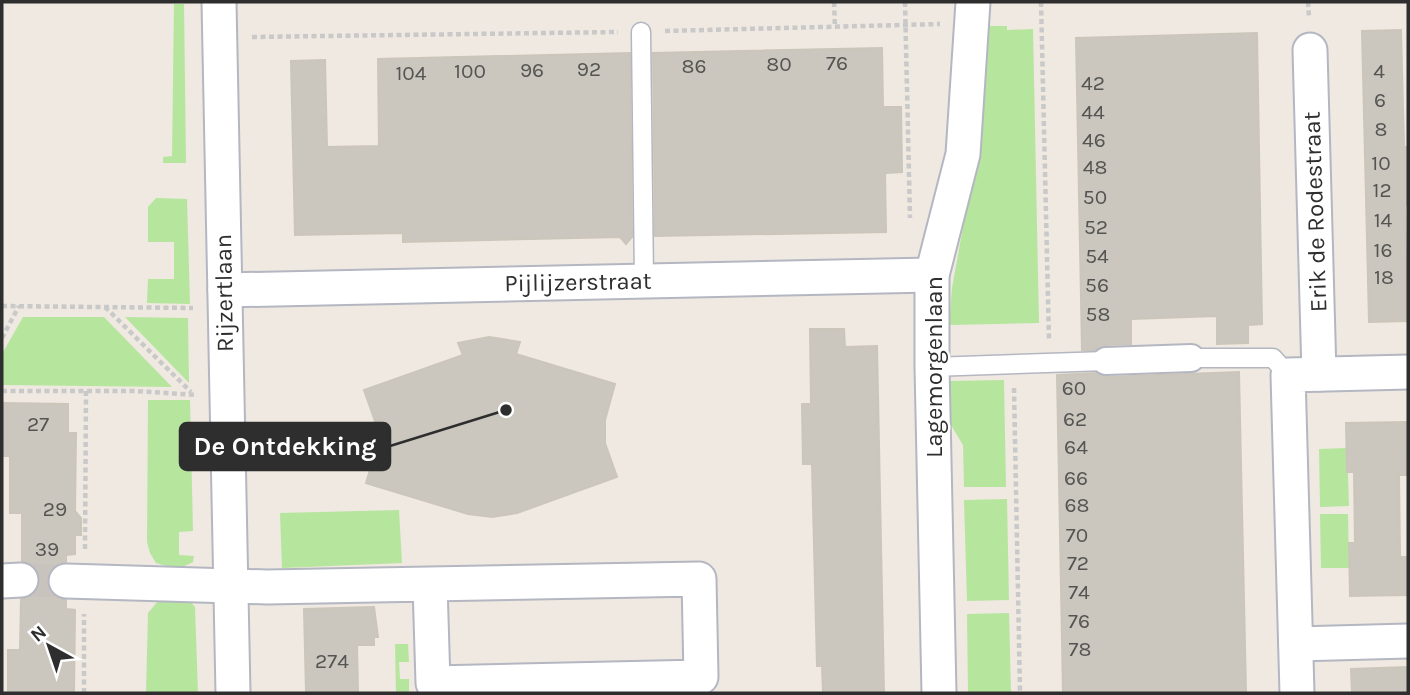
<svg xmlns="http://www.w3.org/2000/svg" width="1410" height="695" font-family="Karla,sans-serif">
<rect width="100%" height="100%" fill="#efe9e1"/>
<!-- green -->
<g fill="#b6e59e">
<path d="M174,4H184L186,163H163V157L172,156Z"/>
<path d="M984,26H1007V30L1033,29L1039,323L949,325L952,288L977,150Z"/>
<path d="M156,198L187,199L190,304L147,303L148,279H174V242H148V207Z"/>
<path d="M23,317H104L172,387L2,385V354Z"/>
<path d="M125,317L188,318L189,383Z"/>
<path d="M1004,380L1006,487H964L963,445L951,425L950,381Z"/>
<path d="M148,400H190L193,531L179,532V555L194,556L193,562L178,569L156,563L150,553L147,542Z"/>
<path d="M1347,448L1349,506L1320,507L1319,449Z"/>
<path d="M1007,499L1009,600L967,601L964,500Z"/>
<path d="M399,510L402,563L282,568L280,513Z"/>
<path d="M1320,514H1348L1349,568H1321Z"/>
<path d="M188,599L195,607L198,693H146L148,613L159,600Z"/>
<path d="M1009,613L1011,693H968L967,614Z"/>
<path d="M395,644H408L409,662H399L400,679H409V693H396Z"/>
</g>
<!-- building -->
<g fill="#cbc7bf" stroke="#cbc5ba" stroke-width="2">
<path d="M1401,30L1404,147H1408V205H1405L1407,321L1369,322L1362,31Z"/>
<path d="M1257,33L1262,324L1248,325V343L1217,344V316L1131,319V344L1105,345L1095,350H1082L1076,38Z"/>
<path d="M882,48L883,107H901L902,172L885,173L886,232L655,236L653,53Z"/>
<path d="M630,53L632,237L626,244L620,237L403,242V233L295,235L291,61L325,60L327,147L379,146L378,59Z"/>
<path d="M810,329H844L845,347L877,346L884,693H823L822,666H817L812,464H803L802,404H811Z"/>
<path d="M489,337L520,342L516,354L615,384L605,420V443L617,477L517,513L492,517L468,514L366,483L377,447L376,424L364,390L463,355L458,343Z"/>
<path d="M1239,372L1246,693H1063L1057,375L1096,373L1107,377Z"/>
<path d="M2,403L68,404V433H76L75,511L81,518V535H75V554L66,555V562L58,564L50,570L47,581L49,589L55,597L66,600V609L75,610L74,693H8V650H20L21,599L32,596L38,589L40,580L37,569L30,563L22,561V513H10V456H2Z"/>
<path d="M1408,422L1406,475H1399L1400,557H1408V595L1350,596L1349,543H1355L1354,472H1347L1346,423Z"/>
<path d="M374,607L378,637H374V645H357L358,693H306L304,609Z"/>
<path d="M1408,667V693H1352L1351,669Z"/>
</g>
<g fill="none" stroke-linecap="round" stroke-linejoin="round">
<!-- minor-tunnel -->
<path stroke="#c8c4bd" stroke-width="33" stroke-dasharray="33 17" stroke-linecap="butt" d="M21,580L66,581"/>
<defs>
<g id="service">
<path d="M641,32L644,281"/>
<path d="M1191,358H1273L1288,375"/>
<path d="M932,367L1106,361"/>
</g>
<path id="pedestrian" d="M1106,361L1191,358"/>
<g id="minor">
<path d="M219,2L233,693"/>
<path d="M1310,50L1319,374"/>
<path d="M225,290L932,275"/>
<path d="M2,581L21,580"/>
<path d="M66,581L267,587L699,579L701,677L433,683L430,585"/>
<path d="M1296,644L1408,641"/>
<path d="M939,693L932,367V275L963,154L973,2"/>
<path d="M1297,693L1288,375L1408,372"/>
</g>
</defs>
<!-- service casing -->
<use href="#service" stroke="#b4b7c1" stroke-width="21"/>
<!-- pedestrian casing -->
<use href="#pedestrian" stroke="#b4b7c1" stroke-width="30"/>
<!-- minor casing -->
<use href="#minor" stroke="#b4b7c1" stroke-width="37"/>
<!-- path -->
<g stroke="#c9c9c9" stroke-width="4.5" stroke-dasharray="5 3.5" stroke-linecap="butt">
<path d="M834,2L835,27"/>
<path d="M905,2L910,218"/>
<path d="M1041,2L1049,340"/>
<path d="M1308,2L1309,18"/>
<path d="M665,31L940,24"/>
<path d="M252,37L618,32"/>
<path d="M2,306L193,308"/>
<path d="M105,307L191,392"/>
<path d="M2,338L19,306"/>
<path d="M1014,388L1020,693"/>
<path d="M2,391H135L197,395"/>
<path d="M85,549L86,391"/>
<path d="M84,693V614"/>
</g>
<!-- service -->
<use href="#service" stroke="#fff" stroke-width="18"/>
<!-- pedestrian -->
<use href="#pedestrian" stroke="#fff" stroke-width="26"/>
<!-- minor -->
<use href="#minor" stroke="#fff" stroke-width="33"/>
</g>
<g text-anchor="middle" stroke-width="5" stroke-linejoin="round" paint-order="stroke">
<!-- number labels -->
<g font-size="21" fill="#555452">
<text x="837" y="70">76</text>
<text x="779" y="71">80</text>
<text x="694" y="73">86</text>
<text x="589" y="76">92</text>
<text x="532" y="77">96</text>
<text x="470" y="78">100</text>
<text x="1379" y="78">4</text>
<text x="411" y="80">104</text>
<text x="1093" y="90">42</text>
<text x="1380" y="107">6</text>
<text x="1093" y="119">44</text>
<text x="1381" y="136">8</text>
<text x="1094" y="147">46</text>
<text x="1381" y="170">10</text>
<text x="1095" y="174">48</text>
<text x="1382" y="197">12</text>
<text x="1095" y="204">50</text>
<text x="1383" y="227">14</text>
<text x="1096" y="234">52</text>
<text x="1383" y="257">16</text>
<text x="1097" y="263">54</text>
<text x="1384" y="284">18</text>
<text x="1097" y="292">56</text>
<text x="1098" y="321">58</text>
<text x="1074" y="395">60</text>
<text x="1075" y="426">62</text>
<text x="38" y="431">27</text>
<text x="1076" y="454">64</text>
<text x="1076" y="485">66</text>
<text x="1077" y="512">68</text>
<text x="55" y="516">29</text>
<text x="1077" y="542">70</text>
<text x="47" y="556">39</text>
<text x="1078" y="570">72</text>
<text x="1079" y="599">74</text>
<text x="1079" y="628">76</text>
<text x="1080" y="656">78</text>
<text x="332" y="668">274</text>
</g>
<!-- street labels -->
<g font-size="24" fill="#2e2e2e" stroke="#fff">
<text transform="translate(1315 212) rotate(-92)" y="8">Erik de Rodestraat</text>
<text transform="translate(578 282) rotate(-1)" y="8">Pijlijzerstraat</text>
<text transform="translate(224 293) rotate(-91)" y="8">Rijzertlaan</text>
<text transform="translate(934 367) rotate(-90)" y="8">Lagemorgenlaan</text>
</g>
</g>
<!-- callouts -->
<path fill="none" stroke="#2e2e2e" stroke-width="2.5" d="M506 410L390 446"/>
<circle fill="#2e2e2e" stroke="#fff" stroke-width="2.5" cx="506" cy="410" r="7"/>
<rect fill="#2e2e2e" stroke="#2e2e2e" stroke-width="2.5" x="180" y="423" width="210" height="47" rx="7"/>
<g font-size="26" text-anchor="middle" font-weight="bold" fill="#fff">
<text x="285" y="455">De Ontdekking</text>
</g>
<!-- border -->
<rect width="1410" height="695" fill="none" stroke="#2e2e2e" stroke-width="7"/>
<!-- north arrow -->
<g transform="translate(49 646) rotate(320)" stroke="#ffffff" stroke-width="5" paint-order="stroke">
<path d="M0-5L12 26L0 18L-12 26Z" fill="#2e2e2e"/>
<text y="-10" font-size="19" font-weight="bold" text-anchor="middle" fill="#2e2e2e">N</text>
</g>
</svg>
